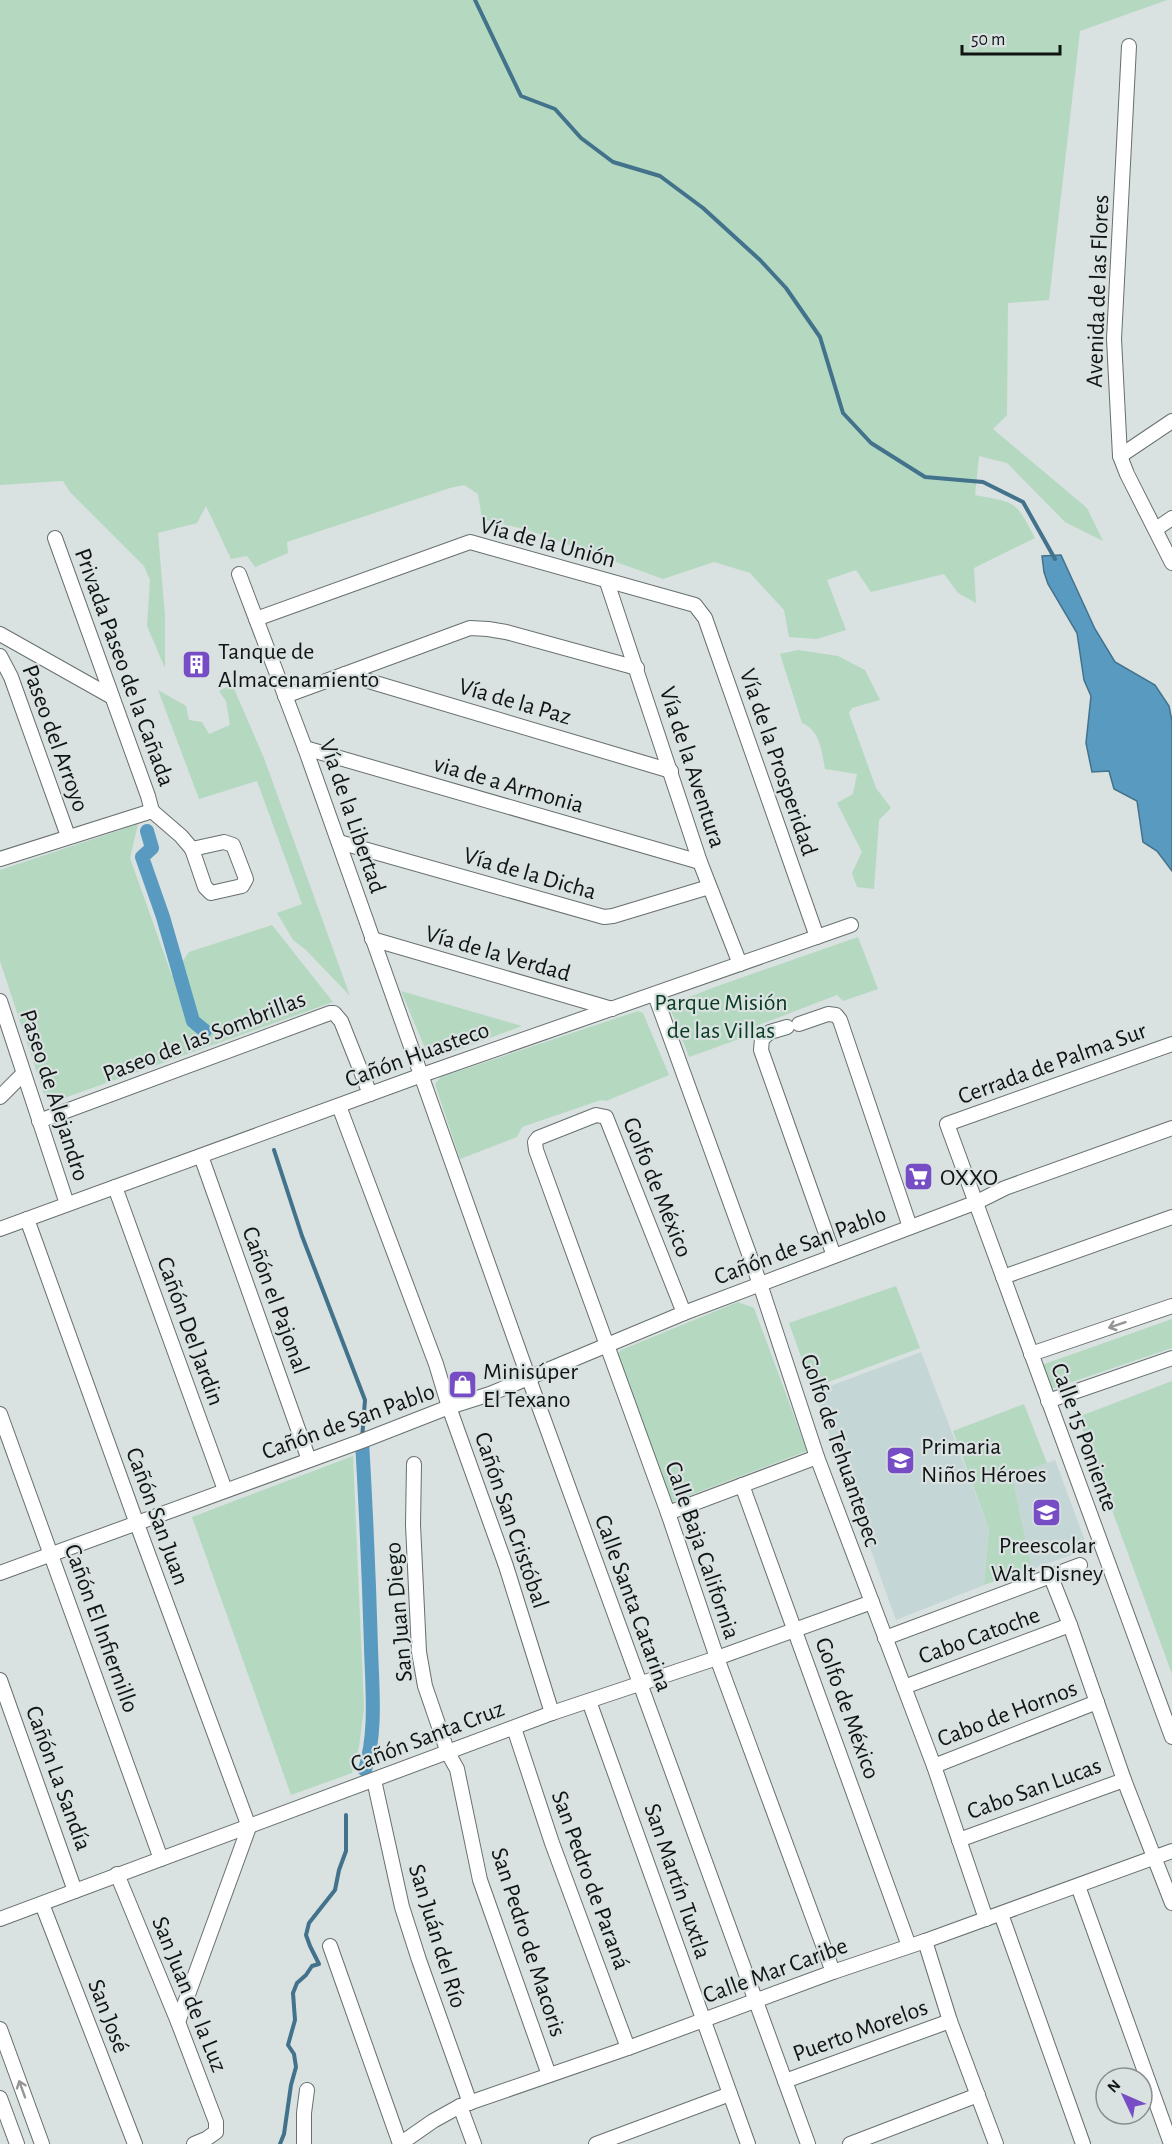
<svg xmlns="http://www.w3.org/2000/svg" width="1172" height="2144" font-family="'Alegreya Sans',sans-serif">
<rect width="100%" height="100%" fill="#d9e1e1"/>
<!-- built -->
<g fill="#c5d6d6">
<path d="M921,1352L989,1529L984,1585L896,1620L814,1392Z"/>
<path d="M1055,1460L1088,1549L1032,1569L1012,1476Z"/>
</g>
<!-- green -->
<g fill="#b4d9c0">
<path d="M0,0H1167L1080,31L1049,300L1008,303L1007,415L993,429L1087,508L1103,541L1065,522L1007,463L979,456L975,495C1017,503 1015,500 1035,538L974,568L976,603L958,593L944,574L871,592L856,570L827,580L846,630L817,639L789,637L784,610L750,573L714,562L663,579L528,530L482,519L478,494L464,485L450,488L287,542L288,553L255,567L247,556L231,559L206,506L197,523L158,533L165,616V668L147,626L150,580L144,566L70,492L63,481L0,485Z"/>
<path d="M798,650L838,656L865,670L880,700L852,708L849,713L876,788L891,808L879,820L874,889L857,887L852,873L862,852L837,803L853,794L857,774L825,769C822,752 820,730 802,723L780,654Z"/>
<path d="M232,684L264,758L350,996L305,949L293,940L277,913L302,904L257,781L199,799L158,690L186,706L189,720L202,722L209,734L230,725L226,701L219,691Z"/>
<path d="M138,824L130,858L172,976L189,952L272,925L333,1002L53,1102L45,1097L0,961V870Z"/>
<path d="M858,937L878,989L843,1001L837,995L746,1030L742,1038L689,1057L669,1005L715,987Z"/>
<path d="M401,991L522,1026L430,1060Z"/>
<path d="M638,1011L643,1013L669,1075L606,1101L601,1100L522,1127L517,1137L460,1159L435,1084L441,1077Z"/>
<path d="M896,1286L920,1348L812,1388L789,1323Z"/>
<path d="M738,1302L754,1308L807,1451L672,1502L617,1355L621,1350Z"/>
<path d="M1172,1319V1348L1045,1391L1036,1367Z"/>
<path d="M1172,1381V1674L1078,1417Z"/>
<path d="M1024,1404L1047,1463L1012,1476L1032,1569L984,1585L989,1529L953,1431Z"/>
<path d="M353,1456L364,1708L359,1747L352,1773L291,1795L192,1517Z"/>
</g>
<!-- water -->
<path fill="#589ac0" stroke="#43728c" stroke-width="1.5" d="M1061,555L1095,629L1115,662L1155,685L1169,706L1172,721V871L1157,851L1143,842L1137,801L1114,789L1109,771L1092,772L1086,743L1091,696L1084,680L1077,633L1048,584L1044,572L1042,556Z"/>
<g fill="none" stroke-linecap="round" stroke-linejoin="round">
<!-- stream -->
<g stroke="#43728c" stroke-width="4">
<path d="M475,0L521,96L555,109L581,138L613,162L660,176L703,208L760,260L786,288L820,337L843,413L871,443L925,477L983,482L1023,502L1055,559"/>
<path d="M274,1150L302,1236L365,1400L362,1439"/>
<path d="M280,2144L284,2134L291,2085L296,2067L294,2054L288,2045L295,2020L293,1993L297,1983L306,1975L312,1966L319,1964L310,1946L306,1935L309,1923L335,1890L339,1870L346,1851V1815"/>
</g>
<!-- canal -->
<g stroke="#589ac0" stroke-width="14">
<path d="M147,831L152,848L142,857L163,917L193,1021L205,1031"/>
<path d="M362,1441C366,1510 369,1578 371,1647C372,1687 377,1731 365,1770"/>
</g>
<defs>
<g id="minor">
<path d="M1129,46L1114,339L1120,456L1127,474L1172,563"/>
<path d="M1120,456L1172,421"/>
<path d="M1156,529L1172,518"/>
<path d="M55,538L148,796L152,811"/>
<path d="M239,574L305,748L529,1379L808,2144"/>
<path d="M607,582L700,862L740,964"/>
<path d="M256,619L470,542L695,605L705,618L817,937"/>
<path d="M0,634L112,697"/>
<path d="M0,656L11,677L68,836"/>
<path d="M345,674L671,771"/>
<path d="M285,696L470,628L488,629L506,632L637,668"/>
<path d="M305,748L700,862"/>
<path d="M152,811L181,836L192,849"/>
<path d="M224,842L233,845L246,879L242,886L211,893L205,887L192,849Z"/>
<path d="M339,842L604,917L613,916L709,887"/>
<path d="M0,859L152,811"/>
<path d="M372,939L612,1009"/>
<path d="M655,995L760,1284L817,1457L934,1766L986,1919"/>
<path d="M0,1001L67,1204"/>
<path d="M799,1024L828,1014L836,1015L840,1020L910,1227"/>
<path d="M787,1027L770,1032L762,1039L761,1050L834,1256"/>
<path d="M1172,1044L947,1124L1172,1737"/>
<path d="M0,1097L23,1074"/>
<path d="M339,1106L436,1364L449,1407L506,1566L552,1713"/>
<path d="M39,1121L330,1013H334L341,1021L370,1094"/>
<path d="M201,1156L309,1460"/>
<path d="M115,1187L225,1490"/>
<path d="M27,1219L137,1524L249,1827L178,2022"/>
<path d="M0,1229L422,1075L851,925"/>
<path d="M1003,1277L1172,1217"/>
<path d="M684,1313L606,1117L596,1115L538,1138L535,1142L536,1150L668,1513L717,1658L833,1972"/>
<path d="M1031,1354L1172,1306"/>
<path d="M1048,1401L1172,1358"/>
<path d="M0,1414L161,1859"/>
<path d="M414,1464L413,1525L419,1652L425,1686L448,1753L457,1769L480,1880L549,2075"/>
<path d="M742,1485L909,1946"/>
<path d="M668,1513L817,1457"/>
<path d="M0,1573L362,1441L449,1407L490,1394L684,1313L977,1202L1005,1188L1172,1128"/>
<path d="M1051,1577L1070,1625L1124,1780L1172,1903"/>
<path d="M885,1638L1080,1565"/>
<path d="M0,1680L75,1891"/>
<path d="M904,1687L1070,1625"/>
<path d="M589,1701L748,2144"/>
<path d="M514,1728L552,1843L628,2048"/>
<path d="M934,1766L1097,1702"/>
<path d="M374,1780L402,1907L419,1960L470,2103"/>
<path d="M959,1840L1124,1780"/>
<path d="M117,1874L178,2022L216,2122V2132L206,2139L194,2144"/>
<path d="M1078,1886L1171,2144"/>
<path d="M42,1904L135,2144"/>
<path d="M1001,1914L1083,2144"/>
<path d="M0,1919L552,1713L717,1658L872,1602"/>
<path d="M925,1941L950,2021L996,2144"/>
<path d="M330,1946L400,2144"/>
<path d="M0,2029L42,2144"/>
<path d="M785,2081L950,2021"/>
<path d="M0,2098L17,2144"/>
<path d="M460,2106L474,2144"/>
<path d="M304,2144V2113L307,2090"/>
<path d="M400,2144L433,2121L460,2106L628,2048L833,1972L925,1941L1172,1851"/>
<path d="M596,2144L730,2094"/>
<path d="M850,2144L978,2095"/>
</g>
</defs>
<!-- minor casing -->
<use href="#minor" stroke="#686f6f" stroke-width="16"/>
<!-- minor -->
<use href="#minor" stroke="#fff" stroke-width="14"/>
</g>
<!-- one-way arrows -->
<defs><path id="oneway-shaft" d="M-6 0H5M1.5-3L5.5 0L1.5 3" fill="none" stroke-width="1.6" stroke-linecap="round" stroke-linejoin="round" transform="scale(1.5)"/></defs>
<g stroke="#949595">
<use href="#oneway-shaft" transform="translate(1117 1325) rotate(161)"/>
<use href="#oneway-shaft" transform="translate(22 2089) rotate(-110)"/>
</g>
<!-- icons -->
<defs>
<symbol id="building-square" viewBox="-11 -11 22 22"><rect x="-9" y="-9" width="18" height="18" rx="4" fill="#774dc5" stroke="#d9e1e1"/><path d="M-4-6H4V6H1V3H-1V6H-4ZM-2.5-4.3h1.7v1.8h-1.7ZM.8-4.3h1.7v1.8H.8ZM-2.5-1h1.7V.8h-1.7ZM.8-1h1.7V.8H.8Z" fill="#fff"/></symbol>
<symbol id="supermarket-square" viewBox="-11 -11 22 22"><rect x="-9" y="-9" width="18" height="18" rx="4" fill="#774dc5" stroke="#d9e1e1"/><path d="M-6-5.5h2.5l.6 2H6L4.5 2H-2.5L-4.4-4H-6ZM-1.5 3.2a1.3 1.3 0 1 0 .1 0ZM3 3.2a1.3 1.3 0 1 0 .1 0Z" fill="#fff"/></symbol>
<symbol id="shop-square" viewBox="-11 -11 22 22"><rect x="-9" y="-9" width="18" height="18" rx="4" fill="#774dc5" stroke="#d9e1e1"/><path d="M-5-2.5h2.3a2.7 3.5 0 0 1 5.4 0H5L5.5 6h-11ZM-1.5-2.5h3a1.5 2.3 0 0 0-3 0Z" fill="#fff"/></symbol>
<symbol id="school-square" viewBox="-11 -11 22 22"><rect x="-9" y="-9" width="18" height="18" rx="4" fill="#774dc5" stroke="#d9e1e1"/><path d="M0-5L7-2L0 1L-7-2ZM-4 1L0 2.5L4 1V4Q0 6-4 4Z" fill="#fff"/></symbol>
</defs>
<g fill-rule="evenodd">
<use href="#building-square" x="180" y="648" width="33" height="33"/>
<use href="#supermarket-square" x="902" y="1160" width="33" height="33"/>
<use href="#shop-square" x="446" y="1368" width="33" height="33"/>
<use href="#school-square" x="884" y="1444" width="33" height="33"/>
<use href="#school-square" x="1030" y="1496" width="33" height="33"/>
</g>
<g text-anchor="middle" stroke-width="4.5" stroke-linejoin="round" paint-order="stroke">
<!-- street labels -->
<g font-size="24" fill="#121414" stroke="#d9e1e1">
<text transform="translate(1097 291) rotate(-88)" y="8">Avenida de las Flores</text>
<text transform="translate(548 542) rotate(15)" y="8">Vía de la Unión</text>
<text transform="translate(125 667) rotate(70)" y="8">Privada Paseo de la Cañada</text>
<text transform="translate(515 701) rotate(16)" y="8">Vía de la Paz</text>
<text transform="translate(56 738) rotate(70)" y="8">Paseo del Arroyo</text>
<text transform="translate(779 762) rotate(71)" y="8">Vía de la Prosperidad</text>
<text transform="translate(693 767) rotate(72)" y="8">Vía de la Aventura</text>
<text transform="translate(509 784) rotate(16)" y="8">via de a Armonia</text>
<text transform="translate(353 816) rotate(71)" y="8">Vía de la Libertad</text>
<text transform="translate(530 873) rotate(16)" y="8">Vía de la Dicha</text>
<text transform="translate(498 953) rotate(16)" y="8">Vía de la Verdad</text>
<text transform="translate(204 1036) rotate(-21)" y="8">Paseo de las Sombrillas</text>
<text transform="translate(417 1054) rotate(-20)" y="8">Cañón Huasteco</text>
<text transform="translate(1052 1063) rotate(-20)" y="8">Cerrada de Palma Sur</text>
<text transform="translate(55 1095) rotate(72)" y="8">Paseo de Alejandro</text>
<text transform="translate(658 1187) rotate(68)" y="8">Golfo de México</text>
<text transform="translate(800 1245) rotate(-21)" y="8">Cañón de San Pablo</text>
<text transform="translate(276 1300) rotate(70)" y="8">Cañón el Pajonal</text>
<text transform="translate(191 1331) rotate(70)" y="8">Cañón Del Jardin</text>
<text transform="translate(348 1421) rotate(-20)" y="8">Cañón de San Pablo</text>
<text transform="translate(1085 1437) rotate(70)" y="8">Calle 15 Poniente</text>
<text transform="translate(841 1450) rotate(71)" y="8">Golfo de Tehuantepec</text>
<text transform="translate(158 1516) rotate(70)" y="8">Cañón San Juan</text>
<text transform="translate(512 1520) rotate(71)" y="8">Cañón San Cristóbal</text>
<text transform="translate(703 1550) rotate(71)" y="8">Calle Baja California</text>
<text transform="translate(634 1603) rotate(70)" y="8">Calle Santa Catarina</text>
<text transform="translate(398 1612) rotate(-95)" y="8">San Juan Diego</text>
<text transform="translate(102 1628) rotate(70)" y="8">Cañón El Infiernillo</text>
<text transform="translate(979 1635) rotate(-20)" y="8">Cabo Catoche</text>
<text transform="translate(848 1708) rotate(70)" y="8">Golfo de México</text>
<text transform="translate(1007 1713) rotate(-21)" y="8">Cabo de Hornos</text>
<text transform="translate(427 1736) rotate(-21)" y="8">Cañón Santa Cruz</text>
<text transform="translate(59 1778) rotate(70)" y="8">Cañón La Sandía</text>
<text transform="translate(1034 1788) rotate(-20)" y="8">Cabo San Lucas</text>
<text transform="translate(591 1880) rotate(70)" y="8">San Pedro de Paraná</text>
<text transform="translate(678 1881) rotate(71)" y="8">San Martín Tuxtla</text>
<text transform="translate(438 1936) rotate(73)" y="8">San Juán del Río</text>
<text transform="translate(529 1942) rotate(72)" y="8">San Pedro de Macoris</text>
<text transform="translate(775 1970) rotate(-20)" y="8">Calle Mar Caribe</text>
<text transform="translate(190 1994) rotate(68)" y="8">San Juan de la Luz</text>
<text transform="translate(109 2016) rotate(69)" y="8">San José</text>
<text transform="translate(860 2030) rotate(-20)" y="8">Puerto Morelos</text>
</g>
<!-- poi labels -->
<g font-size="24" fill="#121414" stroke="#d9e1e1" text-anchor="start">
<text x="218" y="659">Tanque de<tspan x="218" dy="28">Almacenamiento</tspan></text>
<text x="940" y="1185">OXXO</text>
<text x="483" y="1379">Minisúper<tspan x="483" dy="28">El Texano</tspan></text>
<text x="921" y="1454">Primaria<tspan x="921" dy="28">Niños Héroes</tspan></text>
<text x="1047" y="1553" text-anchor="middle">Preescolar<tspan x="1047" dy="28">Walt Disney</tspan></text>
</g>
<!-- park labels -->
<g font-size="24" fill="#063b20" stroke="#d9e1e1">
<text x="721" y="1010">Parque Misión<tspan x="721" dy="28">de las Villas</tspan></text>
</g>
</g>
<!-- north arrow -->
<g transform="translate(1124 2096) rotate(314)"><circle r="28" fill="#d9e1e1" stroke="#898f8f" stroke-width="1.5"/>
<path d="M0-4.5L10 22L0 15L-10 22Z" fill="#774dc5"/>
<text y="-9" font-size="16" font-weight="bold" text-anchor="middle" fill="#121414">N</text>
</g>
<!-- scale -->
<path d="M962 45v9h98v-9" fill="none" stroke="#121414" stroke-width="3"/>
<text x="971" y="45" font-size="18" fill="#121414" stroke="#d9e1e1" stroke-width="4.5" paint-order="stroke">50 m</text>
</svg>
